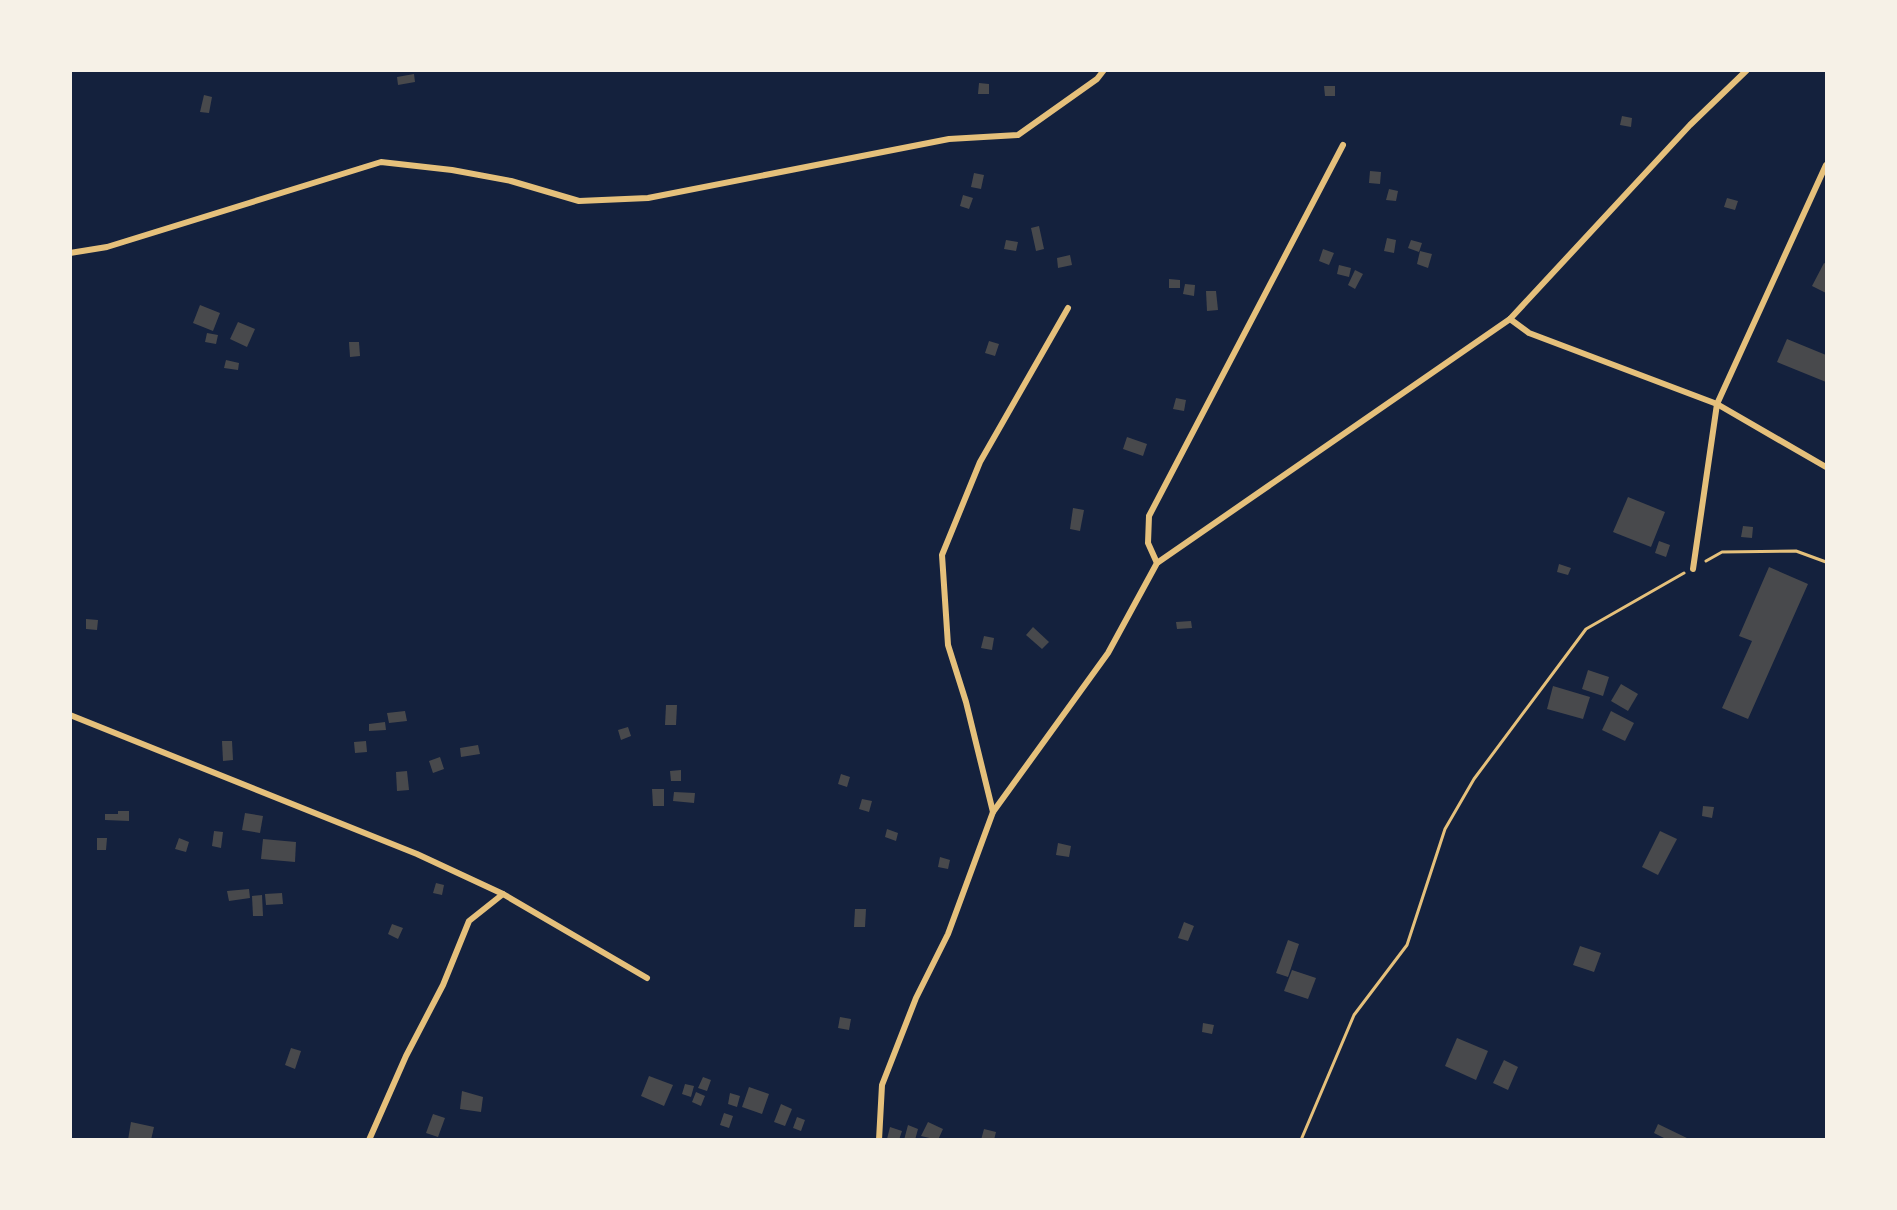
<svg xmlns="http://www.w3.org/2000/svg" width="1897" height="1210" font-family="Cabin,sans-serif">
<rect width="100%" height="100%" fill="#14213d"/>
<!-- building -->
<g fill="#48494c">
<path d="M414,74L415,82L398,85L397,77Z"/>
<path d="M979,83L989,84V94H978Z"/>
<path d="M1324,86H1335V96H1325Z"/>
<path d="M204,95L212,97L209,113L200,112Z"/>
<path d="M1622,116L1632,118L1631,127L1620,125Z"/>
<path d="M1370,171L1381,172L1380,184L1369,183Z"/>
<path d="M974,173L984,175L981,189L971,187Z"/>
<path d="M1389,189L1398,191L1396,201L1386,200Z"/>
<path d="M963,195L973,198L969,209L960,206Z"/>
<path d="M1727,198L1738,201L1735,210L1724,207Z"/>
<path d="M1039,226L1044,249L1036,251L1031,228Z"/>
<path d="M1387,238L1396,240L1394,253L1384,251Z"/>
<path d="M1006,240L1018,242L1016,251L1004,249Z"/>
<path d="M1411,240L1422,243L1419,252L1408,248Z"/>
<path d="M1323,249L1334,253L1329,265L1319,261Z"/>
<path d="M1420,251L1432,254L1428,268L1417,264Z"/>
<path d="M1070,255L1072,265L1058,268L1057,258Z"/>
<path d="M1824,263L1826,264V293L1812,286Z"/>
<path d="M1339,265L1351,268L1349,277L1337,274Z"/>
<path d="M1355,270L1363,274L1355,289L1348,285Z"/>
<path d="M1169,279L1180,280V288H1169Z"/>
<path d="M1185,284L1195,285L1194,296L1183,294Z"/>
<path d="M1206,291H1216L1218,310L1207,311Z"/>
<path d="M200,305L220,313L213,331L193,323Z"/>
<path d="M238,322L255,329L247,347L230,339Z"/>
<path d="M207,333L218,335L216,344L205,342Z"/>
<path d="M1787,339L1826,355V382L1777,362Z"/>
<path d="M989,341L999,344L995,356L985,353Z"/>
<path d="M349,342H359L360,356L350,357Z"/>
<path d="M226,360L239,363L238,370L224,368Z"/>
<path d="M1176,398L1186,400L1184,411L1173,409Z"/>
<path d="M1127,437L1147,444L1143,456L1123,449Z"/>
<path d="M1628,497L1665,512L1651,547L1613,532Z"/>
<path d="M1073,508L1084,510L1080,531L1070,529Z"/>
<path d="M1743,526L1753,527L1752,538L1741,537Z"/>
<path d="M1659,541L1670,545L1666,557L1655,553Z"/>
<path d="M1559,564L1571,568L1568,575L1557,572Z"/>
<path d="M1769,567L1808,584L1748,719L1722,708L1752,641L1739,636Z"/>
<path d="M86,619L98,620L97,630L86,629Z"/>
<path d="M1191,621L1192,628L1177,629L1176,622Z"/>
<path d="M1033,627L1049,642L1042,649L1026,635Z"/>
<path d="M984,636L994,638L992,650L981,648Z"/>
<path d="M1588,670L1609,677L1603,696L1582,689Z"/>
<path d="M1621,684L1638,694L1628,711L1611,701Z"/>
<path d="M1553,686L1590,697L1583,719L1547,709Z"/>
<path d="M666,705H677L676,725H665Z"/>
<path d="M405,711L407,721L389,723L387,713Z"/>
<path d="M1611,711L1634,723L1625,741L1602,730Z"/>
<path d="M385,722L386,730L369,731V724Z"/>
<path d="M628,727L631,736L621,740L618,730Z"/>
<path d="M222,741H232L233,760L223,761Z"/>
<path d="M366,741L367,752L355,753L354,742Z"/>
<path d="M478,745L480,754L461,757L460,748Z"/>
<path d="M440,757L444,769L433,773L429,761Z"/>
<path d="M681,770V781H671L670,771Z"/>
<path d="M407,771L409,790L397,791L396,772Z"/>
<path d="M841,774L850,777L847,787L838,784Z"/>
<path d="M652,789H664V806H653Z"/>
<path d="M674,792L695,793L694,803L673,801Z"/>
<path d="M862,799L872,801L869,812L859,809Z"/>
<path d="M1703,806L1714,807L1712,818L1702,816Z"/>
<path d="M118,811H129V821L105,820V814H118Z"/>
<path d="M245,813L263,816L260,833L242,830Z"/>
<path d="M887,829L898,833L896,841L885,837Z"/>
<path d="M214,831L223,832L221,848L212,846Z"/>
<path d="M1660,831L1677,839L1658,875L1642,867Z"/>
<path d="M97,838H107L106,850H97Z"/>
<path d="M179,838L189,842L186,852L175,849Z"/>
<path d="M263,839L296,842L295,862L261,859Z"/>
<path d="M1058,843L1071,846L1069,857L1056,855Z"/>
<path d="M940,857L950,860L948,869L938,867Z"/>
<path d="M436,883L444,885L442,895L433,893Z"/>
<path d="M249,889L250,898L229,901L227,891Z"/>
<path d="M282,893L283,904L266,905L265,894Z"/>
<path d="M262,895L263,916H253L252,896Z"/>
<path d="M855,909H866L865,927H854Z"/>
<path d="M1184,922L1194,926L1188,941L1178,938Z"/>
<path d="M392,924L403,928L398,939L388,934Z"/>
<path d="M1288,940L1299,944L1288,977L1276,973Z"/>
<path d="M1580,946L1601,953L1594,972L1573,965Z"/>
<path d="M1292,970L1316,978L1308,999L1284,991Z"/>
<path d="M840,1017L851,1019L849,1030L838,1028Z"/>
<path d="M1203,1023L1214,1025L1212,1034L1202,1032Z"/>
<path d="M1457,1038L1488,1051L1476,1080L1445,1066Z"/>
<path d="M291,1048L301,1051L295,1069L285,1065Z"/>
<path d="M1504,1060L1518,1067L1508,1090L1493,1083Z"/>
<path d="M649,1076L673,1085L664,1106L641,1096Z"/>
<path d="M703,1077L711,1080L707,1091L698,1088Z"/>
<path d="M685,1084L694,1086L691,1097L682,1094Z"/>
<path d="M749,1087L769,1094L762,1114L742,1107Z"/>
<path d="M462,1091L483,1097L481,1112L460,1109Z"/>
<path d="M696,1092L705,1096L701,1106L692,1102Z"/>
<path d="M730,1093L740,1096L737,1107L728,1104Z"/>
<path d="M781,1104L792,1109L785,1126L774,1122Z"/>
<path d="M724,1113L733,1116L729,1128L720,1125Z"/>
<path d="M433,1114L445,1118L438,1137L426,1133Z"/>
<path d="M797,1117L805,1120L801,1131L793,1128Z"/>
<path d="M131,1122L154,1127L151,1140H128Z"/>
<path d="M928,1122L943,1129L938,1140L921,1136Z"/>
<path d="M1658,1124L1691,1140H1668L1654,1133Z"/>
<path d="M908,1125L918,1129L915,1140H904Z"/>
<path d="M890,1127L902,1131L899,1140L887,1139Z"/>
<path d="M984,1129L996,1132L994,1140H981Z"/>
</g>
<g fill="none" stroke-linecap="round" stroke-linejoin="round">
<!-- path -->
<g stroke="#e5c07b" stroke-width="3">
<path d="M1706,561L1722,552L1796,551L1826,562"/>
<path d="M1301,1140L1354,1015L1407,945L1445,829L1474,779L1586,629L1684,573"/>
</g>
<!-- minor -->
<g stroke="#e5c07b" stroke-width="6">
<path d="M70,253L107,247L381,162L452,170L511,181L579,201L648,198L949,139L1018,135L1097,79L1104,70"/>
<path d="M1510,319L1529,333L1717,404L1826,467"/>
<path d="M1157,563L1148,543L1149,516L1343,145"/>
<path d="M1693,569L1717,404L1826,165"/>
<path d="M70,715L417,854L503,894"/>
<path d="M993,812L1108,653L1157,563L1510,319L1690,125L1747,70"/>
<path d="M369,1140L406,1056L443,985L469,921L503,894L647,978"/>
<path d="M879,1140L882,1085L916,998L948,934L993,812L966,702L948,645L942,555L980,462L1068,308"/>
</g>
</g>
<!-- border -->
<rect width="1897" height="1210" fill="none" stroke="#f6f1e7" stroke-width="144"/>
</svg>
